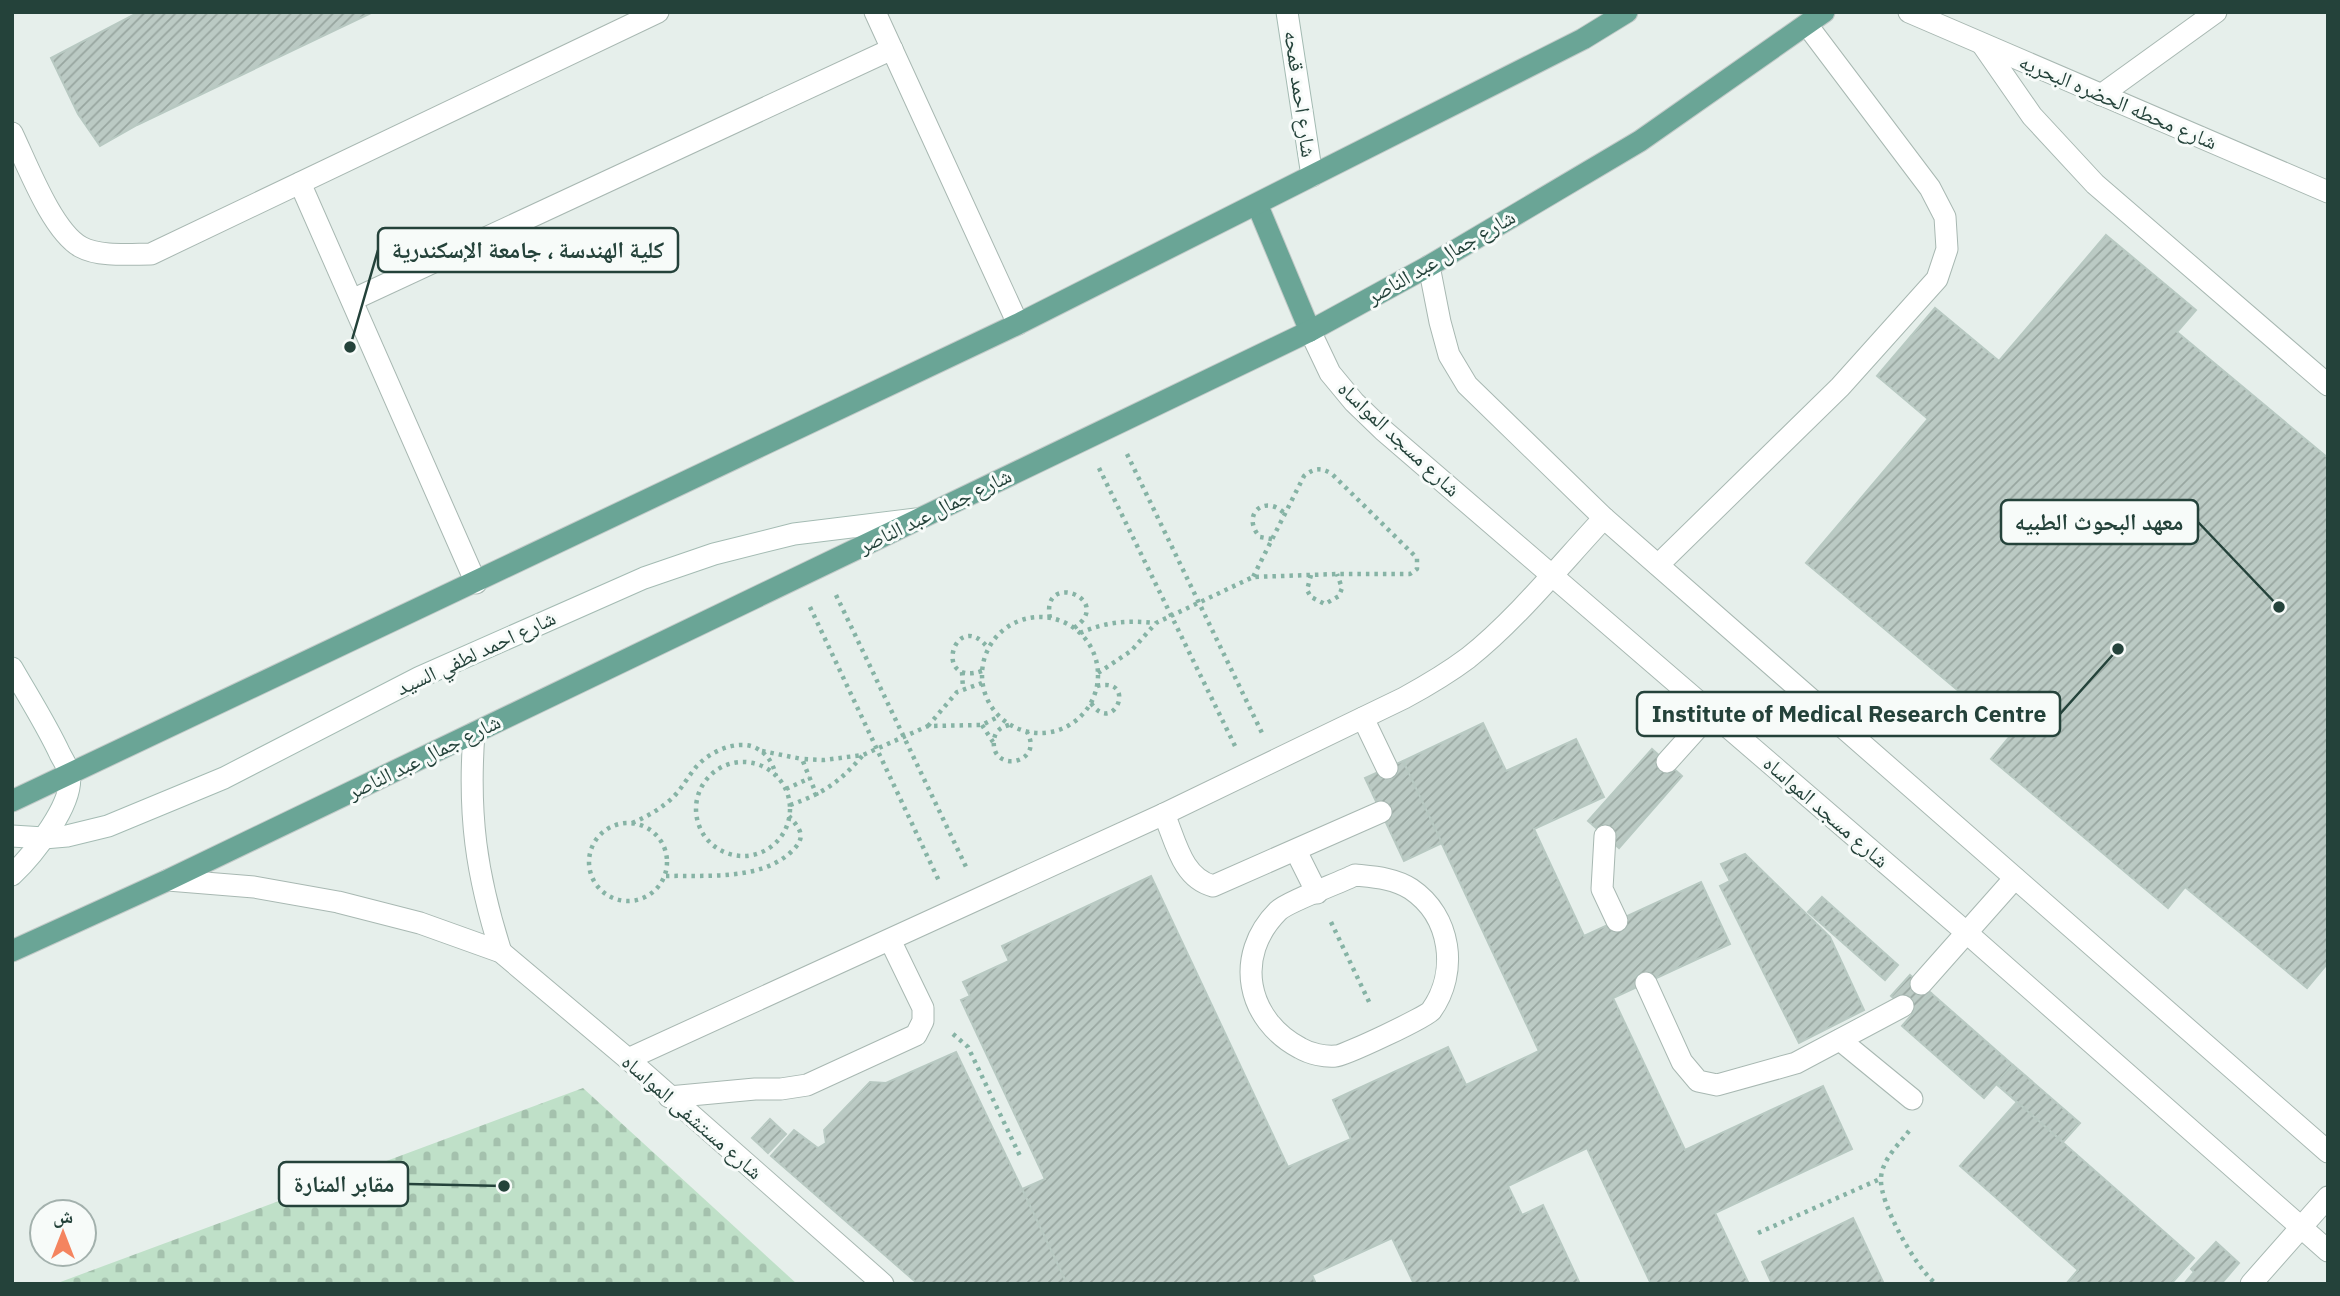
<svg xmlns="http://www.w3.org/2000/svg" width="2340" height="1296" font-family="'IBM Plex Sans','Noto Naskh Arabic',sans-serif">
<defs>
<pattern id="cemetery-stones" width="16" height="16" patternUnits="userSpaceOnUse" patternTransform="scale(1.75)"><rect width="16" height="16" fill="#bfe0c8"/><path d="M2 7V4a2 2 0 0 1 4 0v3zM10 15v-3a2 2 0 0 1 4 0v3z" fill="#a4c1ad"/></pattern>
<pattern id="building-hatch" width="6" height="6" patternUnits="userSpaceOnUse" patternTransform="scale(1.75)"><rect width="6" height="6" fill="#bbcac4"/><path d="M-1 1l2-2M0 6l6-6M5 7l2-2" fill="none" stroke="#98a6a0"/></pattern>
</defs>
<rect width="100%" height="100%" fill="#e6efeb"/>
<!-- cemetery -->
<path fill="url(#cemetery-stones)" d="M583,1088L797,1284H55Z"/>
<!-- building -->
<g fill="url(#building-hatch)" stroke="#b8c9c2" stroke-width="2">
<path d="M139,12H373L137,125L100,146L78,114L51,58Z"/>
<path d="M2106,235L2196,310L2177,332L2328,458V963L2307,988L2185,887L2168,908L1991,759L2011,735L1806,563L1928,419L1877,376L1935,308L1999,361Z"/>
<path d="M1483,723L1506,771L1576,739L1604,797L1534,829L1584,936L1701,882L1730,944L1613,998L1685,1150L1823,1086L1852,1149L1715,1213L1749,1284H1651L1587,1148L1508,1186L1522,1215L1543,1205L1580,1284H1414L1392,1238L1312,1275L1316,1284H1067L1022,1189L1045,1179L961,1000L970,996L963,982L1009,961L1002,946L1151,876L1288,1167L1351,1139L1333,1100L1448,1047L1466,1085L1539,1051L1403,761Z"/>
<path d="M1652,749L1682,776L1619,848L1588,821Z"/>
<path d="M1403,761L1442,843L1404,861L1365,778Z"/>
<path d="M1745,854L1830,937L1864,1010L1799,1043L1720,886L1730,881L1721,864Z"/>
<path d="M1822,897L1898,965L1885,980L1808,912Z"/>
<path d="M1910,975L1931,993L1912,1014L1891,996Z"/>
<path d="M1931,993L2013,1065L1984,1098L1902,1026Z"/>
<path d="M956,1052L1022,1189L1067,1284H918L771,1156L794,1130L818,1148L826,1143L824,1130L870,1082L886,1083Z"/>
<path d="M2013,1065L2080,1123L2063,1142L1996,1084Z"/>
<path d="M2017,1102L2194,1258L2171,1284H2066L2078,1270L1960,1166Z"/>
<path d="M770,1119L786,1134L768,1153L752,1138Z"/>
<path d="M1853,1218L1884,1284H1772L1762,1262Z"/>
<path d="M2216,1242L2239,1263L2221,1284H2184L2194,1272L2191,1269Z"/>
</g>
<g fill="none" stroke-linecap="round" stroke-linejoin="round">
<defs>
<g id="lane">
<path d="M875,12L1018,324"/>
<path d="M1982,44L2032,116L2095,184L2328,385"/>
<path d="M12,133C27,164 52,231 81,247C99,257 131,254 151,254L658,12"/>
<path d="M300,183L476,583"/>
<path d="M352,300L892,49"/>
<path d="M1658,565L1840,387L1937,279L1947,249L1945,217L1930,188L1807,25"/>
<path d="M1363,718L1387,768"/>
<path d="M1667,762L1711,713"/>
<path d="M1164,814C1176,842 1182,878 1213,886L1381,812"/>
<path d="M1605,836L1602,889L1617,921"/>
<path d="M1296,851L1317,893"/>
<path d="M1355,875C1374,877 1394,878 1411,889C1451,916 1459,972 1431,1011C1428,1016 1344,1056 1336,1056C1325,1057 1310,1054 1300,1048C1247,1020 1233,956 1278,911C1287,902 1339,883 1355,875Z"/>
<path d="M1646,983L1682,1062L1698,1081L1717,1085L1796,1063L1903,1006"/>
<path d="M1921,984L2015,878"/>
<path d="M1840,1040L1912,1099"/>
<path d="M669,1097L755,1089H781L807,1085L916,1035L923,1021V1008L890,940"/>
</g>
<g id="street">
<path d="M1909,12L2328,192"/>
<path d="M2101,95L2216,12"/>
<path d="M1429,266L1440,322L1449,355L1467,385L1604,518L2328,1152"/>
<path d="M1310,331L1330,373L1354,402L1383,430L1967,933L2328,1251"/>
<path d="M474,733C468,814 476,874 501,952"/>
<path d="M168,880L254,887L338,902L420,923L501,952L628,1059L883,1284"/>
<path d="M628,1059L1164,814L1404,698C1426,686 1448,673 1468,658C1516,620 1562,563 1604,518"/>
<path d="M2251,1284L2328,1197"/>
</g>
<g id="secondary">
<path d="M1287,12L1312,176"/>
<path d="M12,668C28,696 46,724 60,754C63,760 68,767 69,773C76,802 32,856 12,875"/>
<path d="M12,836L44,838L67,836L108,826L224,778L420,677L644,578L714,554L794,534L916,519"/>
</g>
<g id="primary">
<path d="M1257,204L1310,331"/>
<path d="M12,801L1018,324L1583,39L1627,12"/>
<path d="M12,951L168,880L1310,331L1429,266L1640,141L1824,12"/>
</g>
</defs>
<!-- lane casing -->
<use href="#lane" stroke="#a8b8b2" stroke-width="23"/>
<!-- street casing -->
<use href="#street" stroke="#a8b8b2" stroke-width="23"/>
<!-- secondary casing -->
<use href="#secondary" stroke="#a4bbb3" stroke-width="23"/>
<!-- primary casing -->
<use href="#primary" stroke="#c2cac8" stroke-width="23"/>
<!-- path -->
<g stroke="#86b3a5" stroke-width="4.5" stroke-dasharray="3.5 5" stroke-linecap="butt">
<path d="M1127,454L1262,733"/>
<path d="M1099,468L1235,746"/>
<path d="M1272,539L1260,537C1240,515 1265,493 1285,514"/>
<path d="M1311,575L1307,590L1311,597L1325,604L1339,596L1342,588L1337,574"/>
<path d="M836,595L968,871"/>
<path d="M810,607L939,881"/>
<circle cx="1040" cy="675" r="58"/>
<path d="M1050,618C1040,570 1116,599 1074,628"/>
<path d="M1080,633C1105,622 1128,620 1155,623"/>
<path d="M982,671C931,688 955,606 988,648"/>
<path d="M962,672L963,689"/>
<path d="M1098,673L1131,651L1156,623L1253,577L1337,574H1410L1417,569V558L1332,474C1321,467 1314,468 1304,476L1253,577"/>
<path d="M1091,703C1114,737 1138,676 1097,686"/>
<path d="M982,725L993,742"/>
<path d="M1009,725C1001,727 995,731 994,740C990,774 1045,764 1027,732"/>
<path d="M928,726L957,692L982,683"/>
<path d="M762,751L802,759"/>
<circle cx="743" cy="809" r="47"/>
<path d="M786,789L810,778"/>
<path d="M817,796L802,759L824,760L863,755L928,726L982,725L1000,716"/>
<path d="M790,805C824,793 840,782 863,755"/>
<circle cx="628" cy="862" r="39"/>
<path d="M632,823C646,817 657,811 669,801C680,792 687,778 696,767C709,752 735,740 754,747C767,753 773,763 776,776"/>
<path d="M666,876C705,875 760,881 791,852C807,837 801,830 789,816"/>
<path d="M1331,922L1371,1006"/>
<path d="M953,1034L968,1047L1020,1156"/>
<path d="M1909,1131C1898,1145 1882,1160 1881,1178C1879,1203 1916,1268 1936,1284"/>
<path d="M1758,1233L1880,1179"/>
</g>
<!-- lane -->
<use href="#lane" stroke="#fff" stroke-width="21"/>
<!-- street -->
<use href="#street" stroke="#fff" stroke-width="21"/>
<!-- secondary -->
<use href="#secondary" stroke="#fff" stroke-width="21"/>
<!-- primary -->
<use href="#primary" stroke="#6aa596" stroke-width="21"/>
</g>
<g text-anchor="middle" stroke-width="6" stroke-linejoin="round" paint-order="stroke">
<!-- street labels -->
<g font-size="21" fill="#24423a" stroke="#f7fbf9">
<text transform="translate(1300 94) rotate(82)" y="7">شارع احمد قمحه</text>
<text transform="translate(2118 102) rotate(23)" y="7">شارع محطه الحضره البحريه</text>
<text transform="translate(1441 257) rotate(-30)" y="7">شارع جمال عبد الناصر</text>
<text transform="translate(1399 439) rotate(43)" y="7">شارع مسجد المواساه</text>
<text transform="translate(935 511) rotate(-26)" y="7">شارع جمال عبد الناصر</text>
<text transform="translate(476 653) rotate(-25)" y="7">شارع احمد لطفي السيد</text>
<text transform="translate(424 757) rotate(-26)" y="7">شارع جمال عبد الناصر</text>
<text transform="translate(1826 812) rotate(41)" y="7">شارع مسجد المواساه</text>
<text transform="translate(692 1117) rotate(41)" y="7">شارع مستشفى المواساه</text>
</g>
</g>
<!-- callouts -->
<path fill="none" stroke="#24423a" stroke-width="2.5" d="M350 347L378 250M2279 607L2198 522M2118 649L2060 714M504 1186L408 1184"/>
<g fill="#24423a" stroke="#f7fbf9" stroke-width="2.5">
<circle cx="350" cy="347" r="7"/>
<circle cx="2279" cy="607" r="7"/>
<circle cx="2118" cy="649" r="7"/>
<circle cx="504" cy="1186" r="7"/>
</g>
<g fill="#f7fbf9" stroke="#24423a" stroke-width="2.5">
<rect x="378" y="228" width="300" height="44" rx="7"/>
<rect x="2001" y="500" width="197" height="44" rx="7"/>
<rect x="1637" y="692" width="423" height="44" rx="7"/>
<rect x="279" y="1162" width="129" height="44" rx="7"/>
</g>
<g font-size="23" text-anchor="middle" font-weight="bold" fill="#24423a">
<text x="528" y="258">كلية الهندسة ، جامعة الإسكندرية</text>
<text x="2099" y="530">معهد البحوث الطبيه</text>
<text x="1849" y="722">Institute of Medical Research Centre</text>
<text x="344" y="1192">مقابر المنارة</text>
</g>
<!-- border -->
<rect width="2340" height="1296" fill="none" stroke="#24423a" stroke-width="28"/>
<!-- north arrow -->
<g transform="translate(63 1233)"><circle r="33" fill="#f7fbf9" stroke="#a3b1ad" stroke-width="2"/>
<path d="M0-5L12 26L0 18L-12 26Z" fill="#f4845f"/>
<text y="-10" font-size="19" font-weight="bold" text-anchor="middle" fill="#24423a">ش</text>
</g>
</svg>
